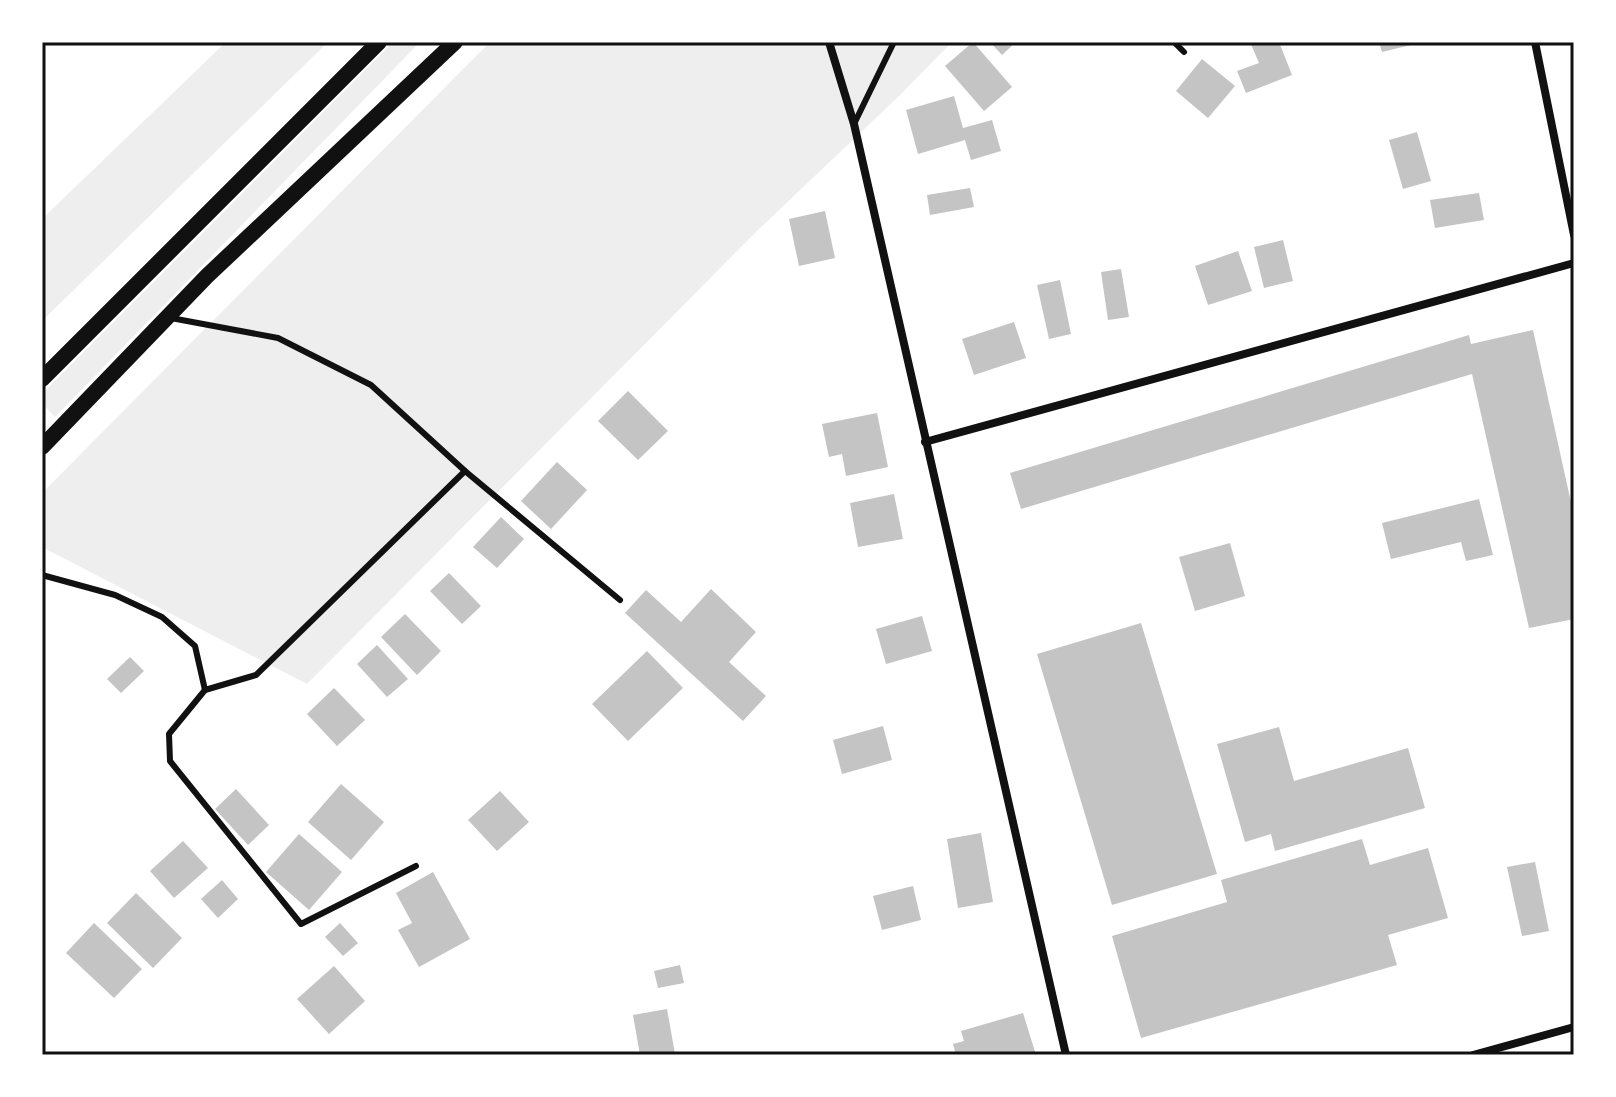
<svg xmlns="http://www.w3.org/2000/svg" width="1616" height="1097" font-family="Barlow,sans-serif">
<rect width="100%" height="100%" fill="#fff"/>
<!-- green -->
<g fill="#eee">
<path d="M226,42H328L42,321V219Z"/>
<path d="M393,42H420L55,417L42,403V394Z"/>
<path d="M490,42H952L899,96L757,231L307,684L42,547V493Z"/>
</g>
<!-- building -->
<g fill="#c4c4c4">
<path d="M973,42L1012,87L984,111L945,66Z"/>
<path d="M990,42H1016L1002,55Z"/>
<path d="M1250,42H1279L1292,75L1246,93L1237,71L1259,63Z"/>
<path d="M1379,42H1419V43L1382,52Z"/>
<path d="M1202,59L1235,86L1208,118L1176,91Z"/>
<path d="M954,96L963,128L992,120L1001,151L971,160L965,140L918,154L906,110Z"/>
<path d="M1417,132L1431,181L1403,189L1389,140Z"/>
<path d="M970,188L974,207L930,215L927,195Z"/>
<path d="M1479,193L1484,220L1435,228L1430,200Z"/>
<path d="M825,211L835,258L799,266L789,219Z"/>
<path d="M1283,240L1293,281L1264,288L1254,247Z"/>
<path d="M1238,251L1252,291L1208,305L1195,266Z"/>
<path d="M1121,269L1129,317L1108,320L1101,272Z"/>
<path d="M1060,280L1071,334L1049,339L1037,285Z"/>
<path d="M1014,322L1026,358L974,375L962,339Z"/>
<path d="M1533,330L1574,516V619L1529,628L1472,374L1021,509L1010,473L1469,335L1471,344Z"/>
<path d="M628,391L668,431L638,460L598,421Z"/>
<path d="M877,413L888,467L846,476L842,454L829,457L822,424Z"/>
<path d="M557,462L587,490L551,529L521,501Z"/>
<path d="M894,494L903,539L858,547L850,503Z"/>
<path d="M1479,499L1493,555L1466,561L1461,542L1391,559L1382,523Z"/>
<path d="M501,517L524,539L497,568L473,547Z"/>
<path d="M1230,543L1245,596L1195,611L1179,557Z"/>
<path d="M449,573L481,606L462,624L430,591Z"/>
<path d="M711,589L756,632L729,662L766,696L743,721L625,613L646,590L681,622Z"/>
<path d="M405,614L441,651L417,675L381,637Z"/>
<path d="M922,616L932,651L886,664L876,629Z"/>
<path d="M1141,623L1217,874L1112,905L1037,654Z"/>
<path d="M377,645L408,679L387,697L357,664Z"/>
<path d="M647,651L683,688L628,741L592,704Z"/>
<path d="M130,657L144,671L121,693L107,679Z"/>
<path d="M334,688L365,720L337,746L307,714Z"/>
<path d="M883,726L892,760L842,774L833,740Z"/>
<path d="M1279,727L1294,781L1408,748L1425,808L1275,851L1271,834L1245,842L1217,744Z"/>
<path d="M341,784L384,822L351,860L308,822Z"/>
<path d="M236,789L269,825L248,845L215,809Z"/>
<path d="M500,791L529,822L497,851L468,820Z"/>
<path d="M981,833L993,902L958,908L947,839Z"/>
<path d="M299,834L342,872L309,910L266,872Z"/>
<path d="M1362,839L1370,865L1428,848L1448,918L1388,935L1397,965L1141,1038L1112,936L1227,902L1221,880Z"/>
<path d="M183,841L208,868L174,898L150,871Z"/>
<path d="M1535,862L1549,931L1522,936L1507,867Z"/>
<path d="M433,872L470,939L419,967L398,930L412,923L396,893Z"/>
<path d="M222,880L238,899L218,918L201,899Z"/>
<path d="M913,886L921,920L882,930L873,896Z"/>
<path d="M136,893L182,938L153,968L107,923Z"/>
<path d="M94,923L142,969L114,998L66,953Z"/>
<path d="M340,923L358,943L343,956L325,937Z"/>
<path d="M680,965L684,983L658,988L654,971Z"/>
<path d="M334,966L365,1001L329,1034L297,999Z"/>
<path d="M667,1009L675,1054L640,1055L633,1015Z"/>
<path d="M1023,1013L1036,1055H956L953,1044L964,1041L961,1031Z"/>
</g>
<g fill="none" stroke-linecap="round" stroke-linejoin="round">
<!-- service -->
<g stroke="#111" stroke-width="6">
<path d="M1174,42L1184,52"/>
<path d="M854,124L894,42"/>
<path d="M171,318L278,338L371,385L465,471L620,600"/>
<path d="M42,575L115,595L162,617L195,646L205,690"/>
<path d="M416,866L301,924L170,761L169,734L205,690L256,675L465,471"/>
</g>
<!-- minor -->
<g stroke="#111" stroke-width="8">
<path d="M829,42L854,124L1066,1055"/>
<path d="M1535,42L1574,235"/>
<path d="M925,442L1574,263"/>
<path d="M1473,1055L1574,1027"/>
</g>
<!-- secondary -->
<g stroke="#111" stroke-width="16">
<path d="M42,379L379,42"/>
<path d="M42,447L207,276L455,42"/>
</g>
</g>
<!-- border -->
<rect width="1616" height="1097" fill="none" stroke="#ffffff" stroke-width="88"/>
<rect x="44" y="44" width="1528" height="1009" fill="none" stroke="#111" stroke-width="3"/>
</svg>
